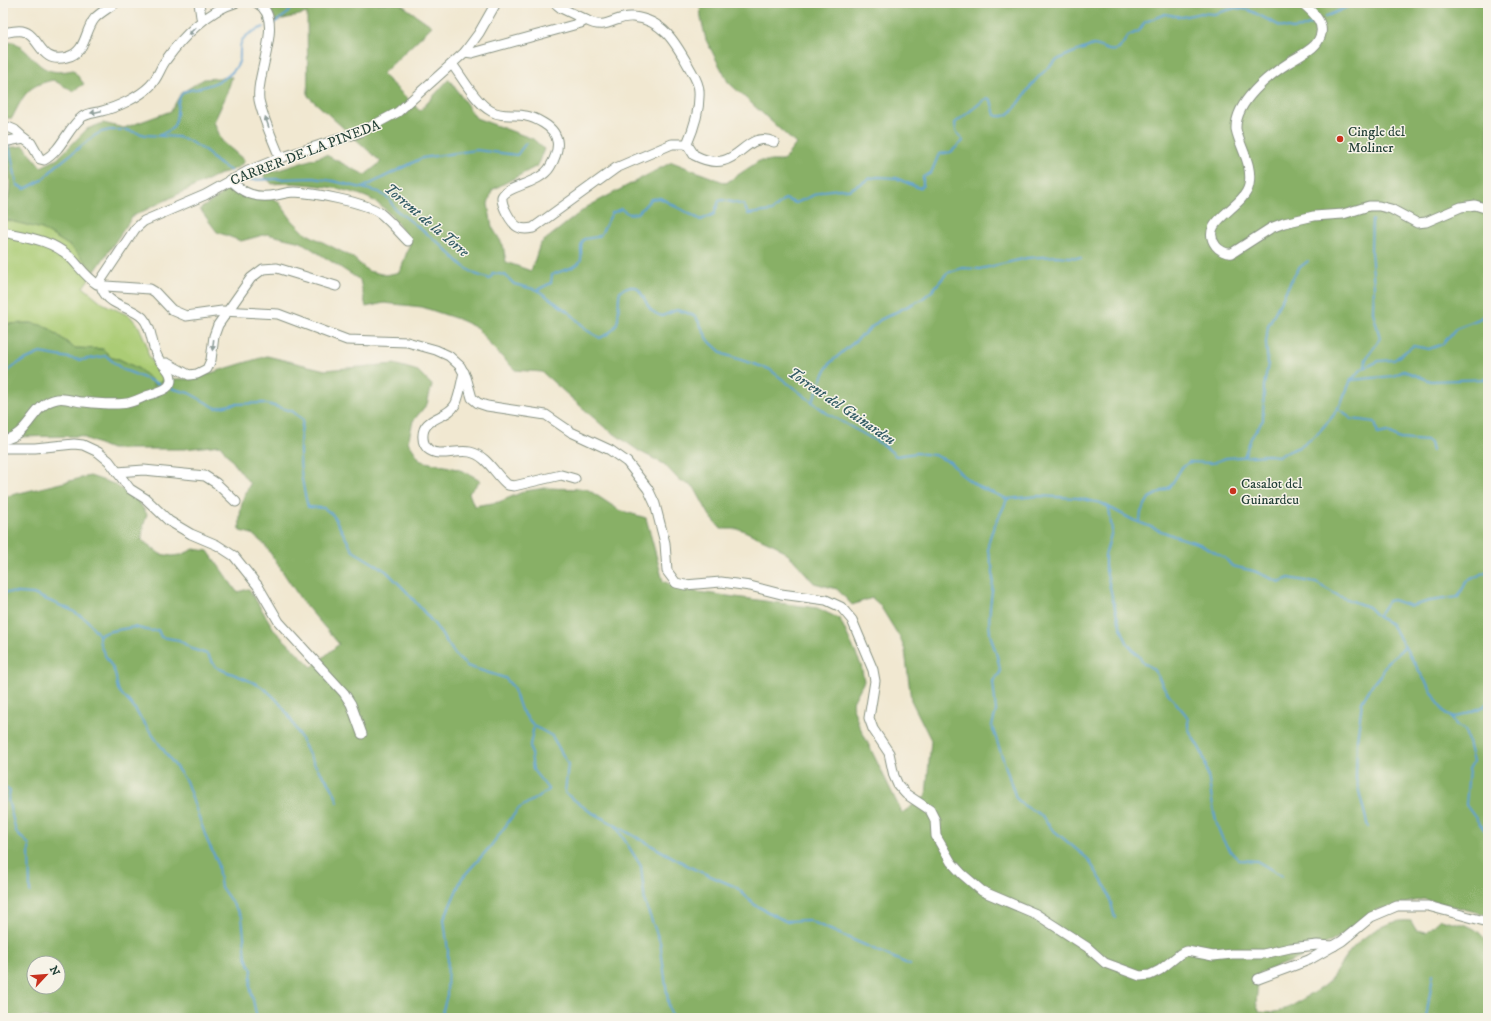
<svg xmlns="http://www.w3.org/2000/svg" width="1491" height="1021" font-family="'IM FELL DW Pica',serif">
<rect width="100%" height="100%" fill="#f7f3e8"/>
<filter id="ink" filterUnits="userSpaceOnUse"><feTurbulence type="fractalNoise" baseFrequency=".025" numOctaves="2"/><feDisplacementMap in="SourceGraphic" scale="8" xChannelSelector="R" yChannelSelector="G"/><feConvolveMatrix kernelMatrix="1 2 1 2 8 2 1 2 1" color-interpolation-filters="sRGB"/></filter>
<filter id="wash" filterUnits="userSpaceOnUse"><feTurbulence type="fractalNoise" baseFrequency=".012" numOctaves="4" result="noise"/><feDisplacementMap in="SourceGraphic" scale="16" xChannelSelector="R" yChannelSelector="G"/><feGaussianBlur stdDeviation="0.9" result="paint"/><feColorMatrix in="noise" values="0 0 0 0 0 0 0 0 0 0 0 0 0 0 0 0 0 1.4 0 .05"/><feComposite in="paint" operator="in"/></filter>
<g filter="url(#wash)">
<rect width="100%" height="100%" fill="#f1e8d1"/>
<!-- green -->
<path fill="#abcc74" stroke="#658454" d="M3,219L42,229L70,246L95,271L83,287L104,304L130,316L139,327L146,343L148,354L156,369L166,379L153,386L139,369L119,359L112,358L103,349L74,348L50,329L31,323L3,324Z"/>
<!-- forest -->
<g fill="#88b066" stroke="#54764d" fill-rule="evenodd">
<path d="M267,3H399L432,26L382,74L420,111L449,79L476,118L533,139L544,149L537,166L492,190L488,204L492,227L503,245L506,262L531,271L540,244L587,207L672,162L726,183L759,161H783L796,144L728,82L706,40L701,18L700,3H1488V915L1423,899L1376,910L1336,939L1300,958L1259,973L1256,1003L1260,1012C1276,1015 1290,1008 1303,999C1312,993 1321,989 1328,982C1337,972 1342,961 1350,951C1364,935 1389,918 1411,921L1416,930L1426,932L1440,919C1462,925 1476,923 1488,944V1018H3V497L90,476L114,484L138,501L147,514L143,527L142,540L160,554L172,556L181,555L194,549L208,551L237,592L249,589L275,631L312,667L339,644L302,601L265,545L252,534L240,531C239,513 241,500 250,484L220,445L184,449H111L80,436L3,437V324L31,323L41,325L50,329L74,348L103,349L112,358L119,359L139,369L153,381V386L166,379H191L267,356L325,370L394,364L418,371L432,385L427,404L413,421L408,442L421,461C442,466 463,467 480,481L469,493L474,506L499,502L525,491L545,488L587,489L619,510L646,518L663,581L683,590L817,608L840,619L861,665L864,681L852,704L858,723L902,813L926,796L931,740L911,700L905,650L900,638L879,604L872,598L852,605L837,589L814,583L792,558L777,546L740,529H721L710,516L694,487L679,480L664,464L639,451L603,426L542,372L515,370L492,347L477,328L458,319L422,307L384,303L366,307L360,280L301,242L267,234L241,241L217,232L200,209L218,197L229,185L269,197L278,201L292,220L305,233L352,257L368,271L386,275L400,272L410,243C401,228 390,210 374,201C353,188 297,181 272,184L263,175L326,155L365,175L381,162L308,96L307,13L276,21ZM34,963H58V987H34Z"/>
<path d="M14,42C38,57 38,78 73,70L84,84L73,91L53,80C26,86 24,95 12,118H3V43Z"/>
<path d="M232,77L226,96L214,122L222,141L245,161L237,168L218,175L133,216L95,271L70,246L42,229L3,219C3,210 8,204 9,195C11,179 9,164 5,148L24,146L41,167L57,159L87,129L103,123L124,128L171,111L181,93L204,79Z"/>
</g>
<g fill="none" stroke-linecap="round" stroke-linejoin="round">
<!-- stream -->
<g stroke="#5ea2d3" stroke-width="2">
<path d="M1325,17L1352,5L1364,3"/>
<path d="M274,23L287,14L295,3"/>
<path d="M3,133L7,138"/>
<path d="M159,135C163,133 168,132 171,129C181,122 173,100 184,92C186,90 192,90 196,89C209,85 225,81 234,70C250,53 224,41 264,27"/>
<path d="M9,144L17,185L25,189L42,180L56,166L94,136L101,132L110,130H126L146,135L178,137L187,140L206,151L215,161L231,171"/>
<path d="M246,180L313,178L333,181L379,192L389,199L395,209L440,244L463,266L475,274L490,279L493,273L505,275L514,284L537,290L546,296L571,314L588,331L600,338C627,326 615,312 620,291L627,287H636C648,298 644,311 662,316L677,310L685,312L696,317L709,341L723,354L769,369L828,414L885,446L896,456L916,453L934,455L950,462L962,475L977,486L1007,499L1038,496L1077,498L1101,503L1133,520L1174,536L1200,544L1225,558L1232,566L1254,571L1279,582L1289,578L1316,583L1339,596L1368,607L1378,617L1391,624L1445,714L1454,718L1483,707L1488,702"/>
<path d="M362,188L422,158L476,150L517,155L526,143"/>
<path d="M537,290L551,283L552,275C560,270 572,270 579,263C585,257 577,247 584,239L597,237L601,234L612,213L621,209L629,214L638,213L651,199L660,198L701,220L714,214L719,201L723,200L744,205L748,214L772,211L785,199L796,203L823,191L839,189L849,190L871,178L878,177L896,178L919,188L923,186V177L931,173L939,154L951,152L963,141L956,131L955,123L984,100L987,98L991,100L995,115C1012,123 1024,93 1034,82C1039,76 1047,69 1053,63C1064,54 1080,51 1093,45C1103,45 1107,54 1119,49L1128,36L1139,31L1145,22L1165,14L1182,17L1201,13L1214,14L1235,8L1249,10L1280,26L1292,29L1301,28L1314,23"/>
<path d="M1365,367L1366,359L1380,338L1373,312L1374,286L1371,252L1372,220"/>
<path d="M3,371H8L20,362L40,353L81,360L106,356L122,369L164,386"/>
<path d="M1351,380L1393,376L1404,371L1431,381L1488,379"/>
<path d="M170,388L189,393L216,408L235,404L263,403L292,411L303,420C297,449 300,478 308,507L324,508L333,515L353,551L386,571L406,591L435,625L457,657L467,666L505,678L513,687L521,710L534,726L552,736L568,764L565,793L589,811L615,825L641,866L645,903L660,942L669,1008L673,1018"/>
<path d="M812,401C820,389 821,374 831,362L880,320L922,299L932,291L947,273L962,268L980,269L1027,258L1056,256L1081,258"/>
<path d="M1338,409L1345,413L1351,419L1375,422L1378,434L1387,432L1400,439L1427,441L1430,443L1432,451"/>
<path d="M1244,457L1251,438L1263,420L1264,386L1268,364L1266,343L1268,326L1292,279L1299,268L1308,261"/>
<path d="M1007,499C1002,514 993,524 989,541C985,554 994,563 993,576C993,594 987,614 990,632C992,646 1000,658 1000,673L993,681L996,711L992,726L1016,798L1023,805L1041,815L1052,829L1088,859L1107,889L1115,918"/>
<path d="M1109,508L1112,531L1105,556V566C1111,590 1116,620 1127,642C1132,651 1140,655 1144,664C1155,666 1160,681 1165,689C1171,698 1179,706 1186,715C1189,718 1188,722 1188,726C1190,736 1200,746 1203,756C1215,791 1208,834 1239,860L1257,861L1282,876"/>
<path d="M1140,521L1141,512L1149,498L1170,487L1181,469L1189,462L1212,463L1226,458L1267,455L1278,456L1299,447L1317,434L1333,416L1342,401L1351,380L1362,369L1379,361L1394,360L1413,346L1429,349L1443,344L1456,328L1479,319L1488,312"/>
<path d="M3,592L33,594L71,610L87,620L99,635L111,631L134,627L151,631L158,630L161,637L179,640L192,649L207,654L215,666L220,669C234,675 250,679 263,688C287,704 298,734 311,758C321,777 331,779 338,802"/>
<path d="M1378,616L1388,601L1393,600L1411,606L1430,601L1458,597L1467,581L1488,571"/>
<path d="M99,635C98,649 110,661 115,673C117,679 116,686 119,691C126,700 134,705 139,716L186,781L207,840L217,861L221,887L242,917L246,957L252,970L250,986L257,1018"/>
<path d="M1451,717L1456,725L1465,730L1473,762L1469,769L1466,805L1488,835"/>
<path d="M3,786L10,791L8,800L16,831C19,838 26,839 29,845L30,892"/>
<path d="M616,826L694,869L736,887L755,905L785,921L808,920L910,965"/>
<path d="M1368,827L1356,779L1357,740L1362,702L1372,685L1381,674L1387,662L1405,647"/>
<path d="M441,1018L447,995L448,951L444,919L462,878L490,847L518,809L549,790L533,770L530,745L534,726"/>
<path d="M1426,1018L1433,974"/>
</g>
</g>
</g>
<g filter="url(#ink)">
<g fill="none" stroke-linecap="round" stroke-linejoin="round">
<defs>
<g id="minor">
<path d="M199,3L201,17L204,19"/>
<path d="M257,3C286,18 255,74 259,100C263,119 273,140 280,158"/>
<path d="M555,3L561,8L586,20"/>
<path d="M1302,3C1314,13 1328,25 1318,41C1313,50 1299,56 1290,62C1269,75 1235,102 1236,129C1240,148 1253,164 1249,185C1244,209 1197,221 1216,246C1219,250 1226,254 1232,253L1271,228L1284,223L1314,216L1343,214L1369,206H1379L1391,209L1417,223L1426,222L1461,207L1475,205L1488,209"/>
<path d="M3,33C9,32 16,30 22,31C41,35 39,65 67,57C87,52 84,31 95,18C101,12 109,8 115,3"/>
<path d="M465,52L472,53L581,23L586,20C607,32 615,15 633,17C663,20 675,42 688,65C692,73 699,82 699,91C700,109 694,128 687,144"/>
<path d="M452,64C462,77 476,103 491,111C503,118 514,113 526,116C533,117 538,120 543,123C562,134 560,150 550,167C540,184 506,186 502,197C501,205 511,223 518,227C523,230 528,229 533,228L616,168L672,144H687"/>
<path d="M3,125L15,130L24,138"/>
<path d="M3,142L24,138L31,143L40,159L44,160C62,150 67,129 82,117C88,113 95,113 102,111C118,107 139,97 150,86C158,78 160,68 166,60C182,37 209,10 235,3"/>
<path d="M687,144L694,155C740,179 741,128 774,142"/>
<path d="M230,180C243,194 257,199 276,195C282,194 288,192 294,192C313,193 365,202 380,213C390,221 399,232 408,241"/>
<path d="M3,232C27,237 52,240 70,257C79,266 86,277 97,284"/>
<path d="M101,280L135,229L144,221L205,195L248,171L280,158L361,132L398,112L465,52L479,33L496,3"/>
<path d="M106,286L150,289L155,292L172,310L186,316L222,311L278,314L347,340L407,342L436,350L449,356L460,366L466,377L472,398L478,403L487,406L546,415L571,432L610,450L627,462L648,489L655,504L665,543L667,571L676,583L685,585L721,582L750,586L781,594L826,600L841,607L852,620L873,670L875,681L869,718L873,729L889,753L894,776L898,785L906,794L930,810L935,820L936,836L951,862L962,874L982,891L1036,914L1087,947L1105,963L1140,976L1150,975L1160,970L1180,954L1187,951L1213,956L1232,954H1263L1290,948L1317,945L1334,946"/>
<path d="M163,363H167L189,375L197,374L207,369L211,360L214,336L218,325L251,278L263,269L277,268L336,286"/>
<path d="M464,372C462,380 459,399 455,405C447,419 421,417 423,438C423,442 425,446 428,449C438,458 457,449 470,452C488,456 495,475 508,485L514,486L561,475L575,479"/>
<path d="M3,440C31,435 31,404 57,399C66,397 75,402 84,402C93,403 118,405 127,403C135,402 144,396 152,394C160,391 172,389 171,378C171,370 162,365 158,358C151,346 153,329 143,318C131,306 110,307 102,289"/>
<path d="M3,448H35L74,444L83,445L98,452L109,461L130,489L146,499L169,521L191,534L217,545L234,556L258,586L279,622L344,693L351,704L362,734"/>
<path d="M117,472L144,470L205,476L216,483L236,502"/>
<path d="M1258,979L1309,960L1342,941L1371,917L1397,906H1428L1488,922"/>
</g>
</defs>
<!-- minor casing -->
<use href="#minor" stroke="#889282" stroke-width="11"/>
<!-- minor -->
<use href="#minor" stroke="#fff" stroke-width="9"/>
</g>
<!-- one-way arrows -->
<defs><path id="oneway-solid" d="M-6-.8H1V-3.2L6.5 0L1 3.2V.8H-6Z"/></defs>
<g fill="#8f9e9a">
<use href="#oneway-solid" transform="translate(192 31) rotate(134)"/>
<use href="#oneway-solid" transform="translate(96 112) rotate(168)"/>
<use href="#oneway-solid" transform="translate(267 122) rotate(-109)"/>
<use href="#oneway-solid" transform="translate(213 345) rotate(97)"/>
</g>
</g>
<!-- markers -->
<g fill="#c8321e" stroke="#f7f3e8" stroke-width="1.5">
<circle cx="1340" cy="139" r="4"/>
<circle cx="1233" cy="491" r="4"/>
</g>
<g text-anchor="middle" stroke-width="3" stroke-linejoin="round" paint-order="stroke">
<!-- poi labels -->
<g font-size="14" fill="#1f3d34" stroke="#f7f3e8" text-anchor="start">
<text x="1348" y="136">Cingle del<tspan x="1348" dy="16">Moliner</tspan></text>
<text x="1241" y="488">Casalot del<tspan x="1241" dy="16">Guinardeu</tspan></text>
</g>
<!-- street labels -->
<g font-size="14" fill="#1f3d34" stroke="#f7f3e8">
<text transform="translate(305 152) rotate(-21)" y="5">CARRER DE LA PINEDA</text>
</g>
<!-- water labels -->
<g font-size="15" font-style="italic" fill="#325b64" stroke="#f7f3e8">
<text transform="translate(427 220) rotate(40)" y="5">Torrent de la Torre</text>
<text transform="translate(842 406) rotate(34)" y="5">Torrent del Guinardeu</text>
</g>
</g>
<!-- margin -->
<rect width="1491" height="1021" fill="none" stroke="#f7f3e8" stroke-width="16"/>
<!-- north arrow -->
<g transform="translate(46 975) rotate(64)"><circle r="19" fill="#f7f3e8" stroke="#a1aaa0"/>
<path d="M0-3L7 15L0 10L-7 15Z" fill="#c8321e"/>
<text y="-6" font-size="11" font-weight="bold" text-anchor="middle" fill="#1f3d34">N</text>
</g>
</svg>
